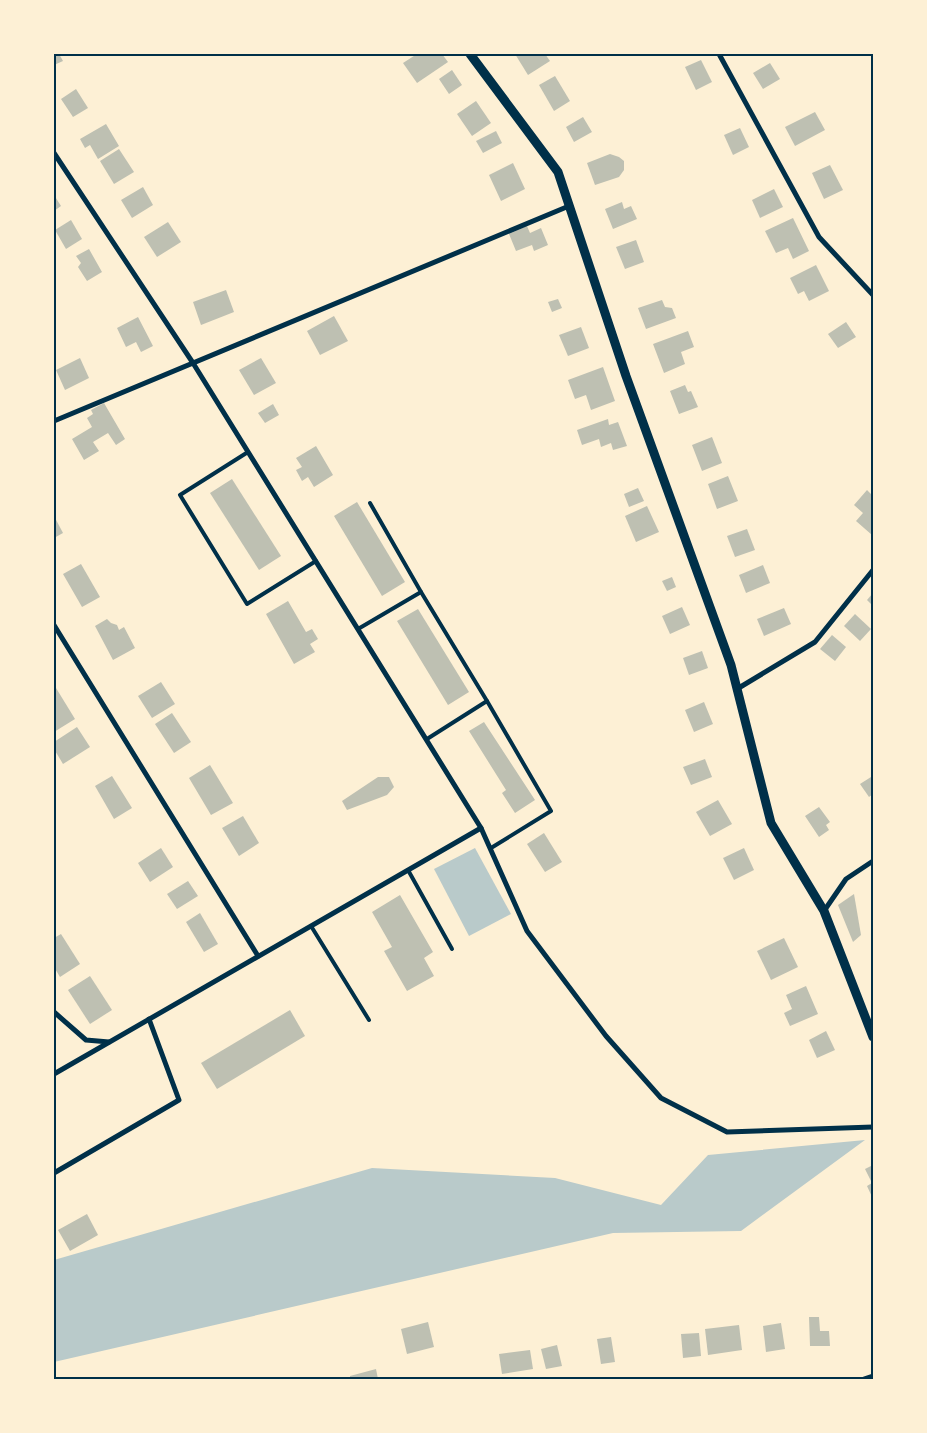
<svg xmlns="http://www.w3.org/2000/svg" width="927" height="1433" font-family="Inter,sans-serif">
<rect width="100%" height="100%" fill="#fdf0d5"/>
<!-- green -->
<g fill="#b9caca">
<path d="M475,848L511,914L469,936L434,869Z"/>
<path d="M865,1140L741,1231L613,1233L54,1362V1260L372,1168L555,1178L661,1205L708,1155Z"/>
</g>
<!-- building -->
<g fill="#bec0b2">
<path d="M54,54H59L63,61L54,65Z"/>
<path d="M417,54H442L448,62L417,83L403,63Z"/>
<path d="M515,54H545L550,61L528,75Z"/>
<path d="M701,60L712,82L696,90L685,67Z"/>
<path d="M770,63L780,79L763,89L753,73Z"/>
<path d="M452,70L462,85L449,94L439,79Z"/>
<path d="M555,76L570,101L554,111L539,85Z"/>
<path d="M76,89L88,108L73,117L61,99Z"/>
<path d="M476,101L491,123L472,136L457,114Z"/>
<path d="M815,112L825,130L795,146L785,127Z"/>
<path d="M583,117L592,132L574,142L566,127Z"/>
<path d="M106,124L119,146L98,159L90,145L85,148L80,139Z"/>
<path d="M740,128L749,147L733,155L724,135Z"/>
<path d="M496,131L502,143L483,153L476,141Z"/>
<path d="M119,149L134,172L114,184L100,161Z"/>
<path d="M610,154L619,157L624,161V170L619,177L595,185L587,163Z"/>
<path d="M513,163L525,189L501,201L489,175Z"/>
<path d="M830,165L843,190L824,199L812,173Z"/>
<path d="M143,187L153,205L132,218L121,200Z"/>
<path d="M774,189L783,207L760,218L752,200Z"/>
<path d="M54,195L61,206L54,211Z"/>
<path d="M622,202L624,209L631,206L637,219L613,229L605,209Z"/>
<path d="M793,218L809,251L793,259L788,248L776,253L765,231Z"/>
<path d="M71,220L82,239L66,249L55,230Z"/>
<path d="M168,222L181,242L157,257L144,237Z"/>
<path d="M527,226L530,233L541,228L548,245L534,251L532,245L516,251L509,234Z"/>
<path d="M636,240L644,262L625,269L616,247Z"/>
<path d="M89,249L102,272L87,281L78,267L81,263L76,256Z"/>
<path d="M816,265L829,291L809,301L804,291L798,294L790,278Z"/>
<path d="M226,290L234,312L201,325L193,302Z"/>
<path d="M558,299L562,308L552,312L548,302Z"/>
<path d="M662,300L665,307L672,308L676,318L646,329L638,308Z"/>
<path d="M334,316L348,341L320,355L307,331Z"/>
<path d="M138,317L153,346L141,352L136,342L126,347L117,328Z"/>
<path d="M846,322L856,337L838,348L828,334Z"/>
<path d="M581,327L589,348L568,356L559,335Z"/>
<path d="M688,331L694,347L681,352L685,364L664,373L653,344Z"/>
<path d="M80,358L89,378L65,390L56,370Z"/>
<path d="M261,358L276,383L254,395L239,370Z"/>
<path d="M603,367L615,401L591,410L586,395L575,399L568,380Z"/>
<path d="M685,385L688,392L691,391L698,407L679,414L670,391Z"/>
<path d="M104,403L125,439L116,445L108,433L93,442L99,451L84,460L72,439L92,427L87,418L93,414L91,410Z"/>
<path d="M273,404L279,415L265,423L258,413Z"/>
<path d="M608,419L609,425L618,422L627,446L613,450L611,443L601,447L599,439L582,445L577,430Z"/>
<path d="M712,437L722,463L702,471L692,445Z"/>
<path d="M316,446L333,475L314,487L308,477L302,481L296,470L302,467L296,458Z"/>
<path d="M728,476L738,501L717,509L708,484Z"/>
<path d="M232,479L281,556L259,570L210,493Z"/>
<path d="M638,488L644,501L629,507L624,494Z"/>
<path d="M867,490L873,496V533L872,535L856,521L863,513L854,505Z"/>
<path d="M357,502L405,582L382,596L334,516Z"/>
<path d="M647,506L659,532L636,542L625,516Z"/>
<path d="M54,516L63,533L54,538Z"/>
<path d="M747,529L755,550L735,557L727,536Z"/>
<path d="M81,564L100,597L82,607L63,574Z"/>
<path d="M763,565L770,583L746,593L739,575Z"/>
<path d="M672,577L676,587L667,591L662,581Z"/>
<path d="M873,593V606L867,600Z"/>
<path d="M288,601L306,632L312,629L318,639L310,644L315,652L294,664L266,614Z"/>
<path d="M682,607L690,625L670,634L662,616Z"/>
<path d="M784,608L791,624L764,636L757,619Z"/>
<path d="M418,609L469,692L448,705L397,621Z"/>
<path d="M855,614L871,629L860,641L844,626Z"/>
<path d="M107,619L111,623L117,625L119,630L124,627L135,648L113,660L95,626Z"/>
<path d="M832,635L846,647L835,661L820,649Z"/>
<path d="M702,651L708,668L689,675L683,658Z"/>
<path d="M161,682L175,704L152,718L138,696Z"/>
<path d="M56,688L75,719L54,732V690Z"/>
<path d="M704,702L713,724L694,732L685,710Z"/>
<path d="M172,713L191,742L174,753L155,724Z"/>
<path d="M484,722L535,800L515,813L502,793L506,790L469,731Z"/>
<path d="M77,727L90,747L63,764L54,749V742Z"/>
<path d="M705,759L712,777L691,785L683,767Z"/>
<path d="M210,765L233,803L211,815L189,778Z"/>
<path d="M112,776L132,808L114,819L95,786Z"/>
<path d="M378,777H389L394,787L387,795L347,810L342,801Z"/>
<path d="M871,777L873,780V794L869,797L860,784Z"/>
<path d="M718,800L732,824L710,836L696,812Z"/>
<path d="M819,807L830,822L826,825L829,830L819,837L805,816Z"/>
<path d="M243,816L259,843L239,856L222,828Z"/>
<path d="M544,833L562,862L545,872L527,844Z"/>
<path d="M161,848L173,867L150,882L138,863Z"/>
<path d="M744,848L754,870L734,880L723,858Z"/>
<path d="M188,881L198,896L177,909L167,894Z"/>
<path d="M854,894L861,935L853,942L838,905Z"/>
<path d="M400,895L433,952L424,958L434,976L407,991L384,951L392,947L372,912Z"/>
<path d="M200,913L218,944L204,952L186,922Z"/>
<path d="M61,934L80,964L60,977L54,967V938Z"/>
<path d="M784,938L798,967L771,980L757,951Z"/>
<path d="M90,976L112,1010L90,1024L68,990Z"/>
<path d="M806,986L818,1014L790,1026L784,1013L792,1009L786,995Z"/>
<path d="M290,1010L305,1036L217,1089L201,1063Z"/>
<path d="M826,1031L835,1050L817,1058L809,1040Z"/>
<path d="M873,1165V1199L867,1186L872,1183L865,1169Z"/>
<path d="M87,1214L98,1235L70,1251L58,1230Z"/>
<path d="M809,1317H819L820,1331H829L830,1346H810Z"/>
<path d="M428,1322L434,1347L407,1354L401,1329Z"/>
<path d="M781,1323L785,1349L766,1352L763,1326Z"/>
<path d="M739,1325L742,1350L708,1355L705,1329Z"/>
<path d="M699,1333L701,1356L683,1358L681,1334Z"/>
<path d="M611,1337L615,1362L601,1364L597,1339Z"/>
<path d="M557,1345L562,1366L546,1369L541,1349Z"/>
<path d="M530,1350L533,1369L502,1374L499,1354Z"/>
<path d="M376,1369L378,1379H350V1376Z"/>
</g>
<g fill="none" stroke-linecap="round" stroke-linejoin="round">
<!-- service -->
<g stroke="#003049" stroke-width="4">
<path d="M248,452L180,495L247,604L316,561"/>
<path d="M370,503L421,592"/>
<path d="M358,629L421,592L487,701"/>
<path d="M427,739L487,701L551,811L491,848"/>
<path d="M408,870L452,949"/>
<path d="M311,926L369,1020"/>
</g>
<!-- minor -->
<g stroke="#003049" stroke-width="5">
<path d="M719,54L819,237L873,295"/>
<path d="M54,153L193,363L481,828L527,931L606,1036L661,1098L727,1132L873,1127"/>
<path d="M54,421L569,206"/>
<path d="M54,625L258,956"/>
<path d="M737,689L815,642L873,570"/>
<path d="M824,911L846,879L873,861"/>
<path d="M54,1012L86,1040L109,1042"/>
<path d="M54,1074L481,828"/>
<path d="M54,1173L179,1100L149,1019"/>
<path d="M864,1379L873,1376"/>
</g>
<!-- tertiary -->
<path stroke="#003049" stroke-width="9" d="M470,54L558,172L626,376L731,665L771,823L824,911L873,1037"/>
</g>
<!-- border -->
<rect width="927" height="1433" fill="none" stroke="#fdf0d5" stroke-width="110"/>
<rect x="55" y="55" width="817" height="1323" fill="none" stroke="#003049" stroke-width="2"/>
</svg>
